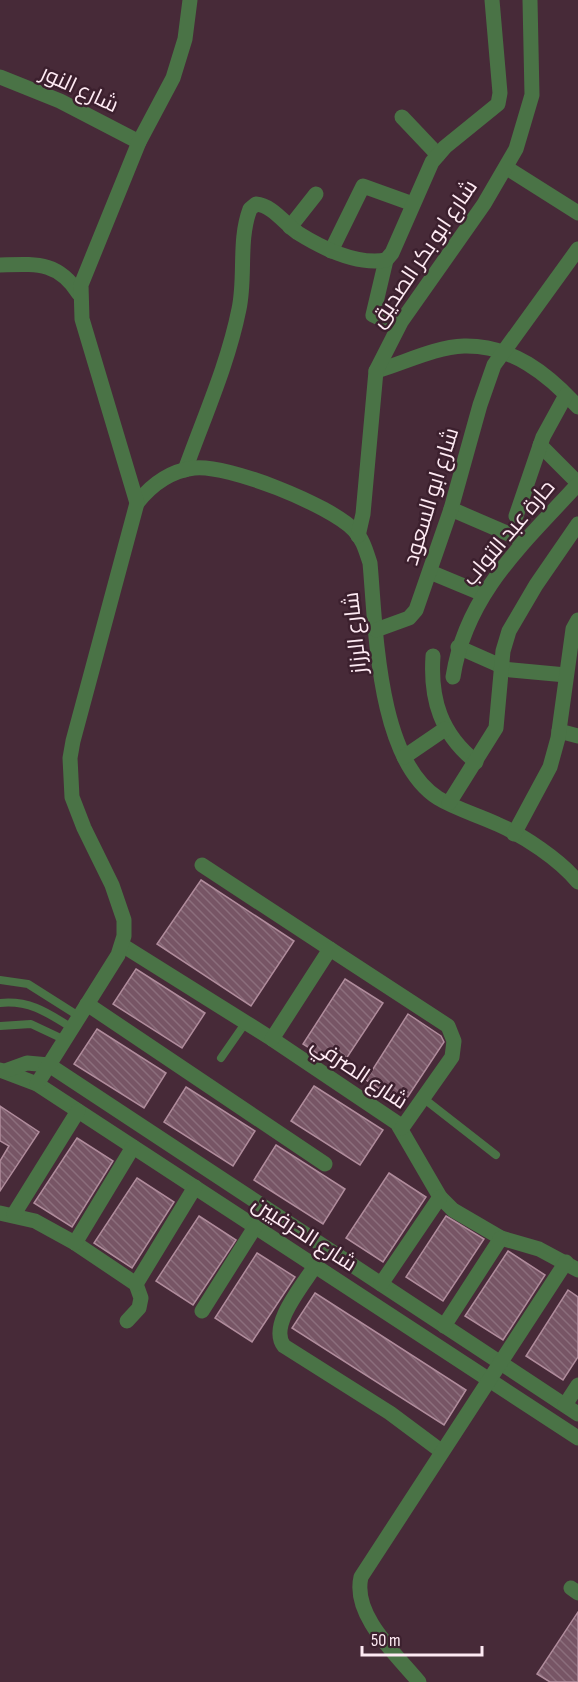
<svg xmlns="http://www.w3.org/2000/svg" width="578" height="1682" font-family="'Sofia Sans Condensed',Cairo,sans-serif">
<defs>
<pattern id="building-back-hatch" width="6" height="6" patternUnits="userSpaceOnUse" patternTransform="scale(1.5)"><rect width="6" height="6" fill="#775565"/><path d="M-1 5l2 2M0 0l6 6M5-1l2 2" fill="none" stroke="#8b6e7c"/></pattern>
</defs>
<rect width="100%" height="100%" fill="#472a38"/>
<!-- building -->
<g fill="url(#building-back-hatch)" stroke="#b08c9c" stroke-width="1.5">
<path d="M201,880L294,941L251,1006L157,944Z"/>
<path d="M136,969L205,1013L182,1048L113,1004Z"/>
<path d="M345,979L383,1003L340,1068L303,1044Z"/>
<path d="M408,1014L441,1036L444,1042L403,1104L366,1080Z"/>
<path d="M97,1029L166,1073L144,1108L74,1064Z"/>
<path d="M314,1086L383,1130L360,1165L291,1121Z"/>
<path d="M186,1087L255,1131L233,1166L164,1122Z"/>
<path d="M0,1106L39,1132L0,1191V1161L9,1146L0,1141Z"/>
<path d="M77,1138L113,1161L72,1227L34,1203Z"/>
<path d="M276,1145L345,1189L323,1224L254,1180Z"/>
<path d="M389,1173L426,1197L383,1262L346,1238Z"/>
<path d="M137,1178L174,1202L132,1268L94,1243Z"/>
<path d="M199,1216L236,1240L193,1305L156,1281Z"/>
<path d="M446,1216L484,1239L443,1301L406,1277Z"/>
<path d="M508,1251L545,1275L503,1340L465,1316Z"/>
<path d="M257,1253L295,1277L252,1342L215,1318Z"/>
<path d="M568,1290L578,1297V1357L563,1380L526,1356Z"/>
<path d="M315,1293L466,1390L444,1425L292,1328Z"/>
<path d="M578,1612V1682H550L537,1674Z"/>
</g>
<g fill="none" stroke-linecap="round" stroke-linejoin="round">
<!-- service -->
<g stroke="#4a7346" stroke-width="8">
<path d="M0,980L28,984L80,1017"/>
<path d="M0,1003C30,1000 48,1013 72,1028"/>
<path d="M0,1026L31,1024L65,1040"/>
<path d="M221,1058L246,1022"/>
<path d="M423,1098L496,1155"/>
</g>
<!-- minor -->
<g stroke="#4a7346" stroke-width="15">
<path d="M0,77L60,101L139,142"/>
<path d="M402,117L438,155"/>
<path d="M507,168L578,213"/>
<path d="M290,227L316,194"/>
<path d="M331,251L363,186L413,204"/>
<path d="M386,260L373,315L398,327"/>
<path d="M0,265C36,264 58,261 79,294"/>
<path d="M376,371C404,363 435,347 464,346C512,345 548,374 578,407"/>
<path d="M540,445L578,483"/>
<path d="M185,470C204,417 228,364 239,309C246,276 238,241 250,209L256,204C272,205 285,224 298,233C322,248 357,265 386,260L392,253L432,162L445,147L498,104L500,93L492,0"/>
<path d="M137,503C152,484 170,471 194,468C228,464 330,505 354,530C363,539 366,551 370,563C376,628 377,759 438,798C456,809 478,815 497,824C524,836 559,859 578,882"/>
<path d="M451,509L525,541"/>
<path d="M516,516L543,437L566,395"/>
<path d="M358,536L363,514L376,371L401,322L484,204L516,149L532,95L530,0"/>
<path d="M430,572L483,594"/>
<path d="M376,630L409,618L416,610L451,509L480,405L494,365L578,249"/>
<path d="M458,647L501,666"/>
<path d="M433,656C430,700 441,734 476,762"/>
<path d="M501,669L566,675"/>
<path d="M453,677C466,594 523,544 578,484"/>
<path d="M559,731L578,736"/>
<path d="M404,757L445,729"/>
<path d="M449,803L496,728L503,651L509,631L536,585L578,524"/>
<path d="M514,834L550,767L558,738L573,629L578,620"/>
<path d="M202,865L330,949"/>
<path d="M122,945L272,1039L397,1123L440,1197L453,1210L501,1238L539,1249L578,1270"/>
<path d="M87,1004L325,1164"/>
<path d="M272,1039L330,949L448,1026L454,1041L452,1057L402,1128"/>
<path d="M0,1070L37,1084L578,1438"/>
<path d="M5,1071L27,1063L49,1065L578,1414"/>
<path d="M37,1084L118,955L124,936V920L112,885L84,828L72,797L70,758L73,741L137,503L82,319L81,285L139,142L173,78L185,39L190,0"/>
<path d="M0,1213L35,1221L75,1243L136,1284L141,1298L139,1308L127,1321"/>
<path d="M14,1214L78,1111"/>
<path d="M75,1243L133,1147"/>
<path d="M315,1266C303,1285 268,1326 284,1346L390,1413L441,1451"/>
<path d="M136,1284L195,1187"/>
<path d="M381,1284L440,1197"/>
<path d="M202,1311L255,1227"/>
<path d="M444,1326L501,1238"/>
<path d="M565,1405L578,1385"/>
<path d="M571,1588L578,1593"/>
<path d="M419,1682C396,1654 352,1615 361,1577L566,1262"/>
</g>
</g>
<g text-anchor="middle" stroke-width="5" stroke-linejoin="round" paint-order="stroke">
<!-- street labels -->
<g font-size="22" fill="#feeaf3" stroke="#3c202e">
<text transform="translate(80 88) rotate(25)" y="8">شارع النور</text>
<text transform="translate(423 253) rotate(-56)" y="8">شارع ابو بكر الصديق</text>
<text transform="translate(430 496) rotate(-73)" y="8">شارع ابو السعود</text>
<text transform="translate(508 532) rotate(-50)" y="8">حارة عبد التواب</text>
<text transform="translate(354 633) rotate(-96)" y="8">شارع الرزاز</text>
<text transform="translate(360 1072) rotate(34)" y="8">شارع الصرفي</text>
<text transform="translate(305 1233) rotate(33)" y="8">شارع الحرفيين</text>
</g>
</g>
<!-- scale -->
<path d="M362 1646v9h120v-9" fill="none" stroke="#feeaf3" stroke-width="3"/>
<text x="371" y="1646" font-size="18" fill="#feeaf3" stroke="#3c202e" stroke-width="4.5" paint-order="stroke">50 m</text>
</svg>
